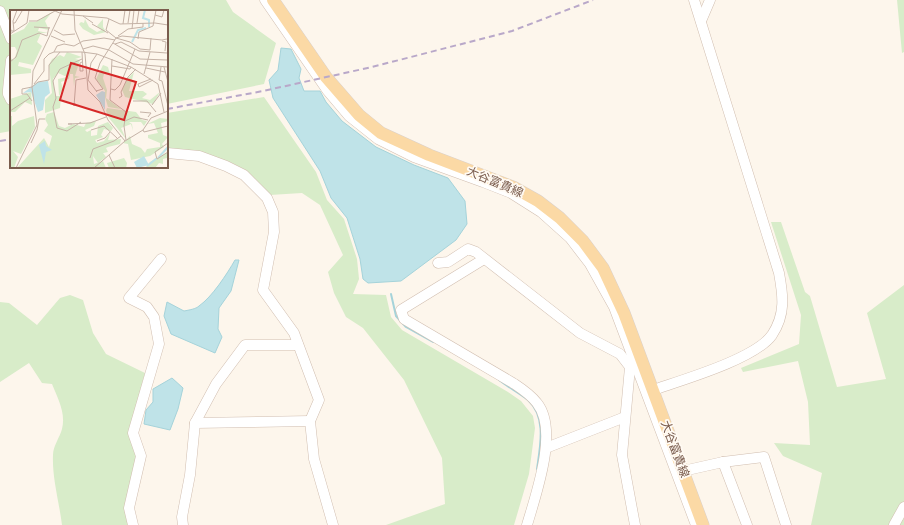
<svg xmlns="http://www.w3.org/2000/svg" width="904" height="525" font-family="Roboto,'Noto Sans JP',sans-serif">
<rect width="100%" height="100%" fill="#fdf6ec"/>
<!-- green -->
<g fill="#d8ecc9">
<path d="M0,0H226L233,12L276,43L264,84L167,104V11H11V131L0,133Z"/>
<path d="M897,0H904V52L902,53Z"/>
<path d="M264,97L316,172L327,200L344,219L357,259L359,279L353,294L386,295L391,317L402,330L508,392L521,401L533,416L535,428L529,474L514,525H386L445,504L442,458L404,380L363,328L346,317L334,293L328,272L343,255L320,205L302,193L270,195L210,155L176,149L167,148V113Z"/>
<path d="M771,222H781L805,292L810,296L837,387L886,379L867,313L904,285V525H811L822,473L783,456L774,443L810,445L808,402L798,361L743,372L741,368L799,344L801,315Z"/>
<path d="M70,295L83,300L93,333L106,354L145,373L129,431L136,457L129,525H62C59,501 52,478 53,455C53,446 60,437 62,429C66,413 58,399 52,384L42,383L29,363L0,382V302L9,303L37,325L60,298Z"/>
</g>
<!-- water -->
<g fill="#bfe3e8" stroke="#a5d3da">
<path d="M281,48L291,49L301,69L299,78L304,91H320L326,102L342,121L376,147L414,165L448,178L465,201L467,224L456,240L401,281L368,283L363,279L360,259L347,218L331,198L320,171L273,98L269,80L278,70Z"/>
<path d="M235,260H239L231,291L219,308L218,329L222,337L215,353L171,334L164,316L167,302L184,311C189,310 196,309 199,306C212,297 227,274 235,260Z"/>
<path d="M172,378L183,388L178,409L170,430L144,424L146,410L153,402V389Z"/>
</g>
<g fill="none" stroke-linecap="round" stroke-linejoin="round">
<!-- stream -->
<g stroke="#a5d3da" stroke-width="2">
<path d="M391,294L396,316L406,327L433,342"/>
<path d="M499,380C508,387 519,393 528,400C547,417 540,447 537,469"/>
</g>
<defs>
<g id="minor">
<path d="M265,0L327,90L349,116L378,139L414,157L483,182L511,193L541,212L570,238L590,264L614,307L696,525"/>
<path d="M0,11L11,39"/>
<path d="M701,21L710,0"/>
<path d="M11,60L8,90V94L11,100"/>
<path d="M167,153L199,156L226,166L244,175L267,198L273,212L274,232L263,290L294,333L319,400L310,421L314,459L333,525"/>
<path d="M484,259L401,310L404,319L513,383C522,389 530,394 537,403C559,430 536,494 527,525"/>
<path d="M438,263L448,262L468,249L476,252L580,333L620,354L630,367L622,455L635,525"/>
<path d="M653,390C682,380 755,359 772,335C786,314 783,295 779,273L694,0"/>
<path d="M195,423L310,421"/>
<path d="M546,448L625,417"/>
<path d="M723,462L747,525"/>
<path d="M683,471L723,462L764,457L786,525"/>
<path d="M133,525L129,508L141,456L133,433L159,344L154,317L147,307L129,298L161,259"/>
<path d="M183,525L182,517L190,475L195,423L216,384L245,345H298"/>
<path d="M894,525L904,507"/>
</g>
<path id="major" d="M273,0L326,77L359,115L381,133L429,155L513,187L538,201L560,218L583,241L603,268L624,313L703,525"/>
</defs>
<!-- minor casing -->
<use href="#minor" stroke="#d1beb0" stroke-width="11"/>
<!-- major casing -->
<use href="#major" stroke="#dad1cd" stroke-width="13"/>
<!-- minor -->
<use href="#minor" stroke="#fff" stroke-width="10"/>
<!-- major -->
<use href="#major" stroke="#fbd9a5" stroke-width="12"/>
<!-- rail -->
<g stroke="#b9a8c9" stroke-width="2" stroke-dasharray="6 4" stroke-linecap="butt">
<path d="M167,109L263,91L372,67L512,31L593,0"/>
<path d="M0,141L11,139"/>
</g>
</g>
<g text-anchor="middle" stroke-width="3.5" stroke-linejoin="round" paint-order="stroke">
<!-- street labels -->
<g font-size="12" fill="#7a5c4d" stroke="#fffaf3">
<text transform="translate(495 182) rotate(23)" y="4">大谷富貴線</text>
<text transform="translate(675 449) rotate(70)" y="4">大谷富貴線</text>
</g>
</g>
<!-- overview -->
<g transform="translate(10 10)">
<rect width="158" height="158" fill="#fdf6ec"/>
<path d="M42,2L35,11L39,20L29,18L28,21L38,23H31L27,32L32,36L23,55L9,52L8,56L21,59V63L0,65V48L4,50L7,41L5,37H0L1,25L14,19L19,12H26ZM75,9L79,17L87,22L92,20L87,16L93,9V17L96,22L84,25L73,19L69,14L71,12L74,13ZM57,42L72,47L65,49L70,50L65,66L70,67L65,68L64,77L63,64H60L59,69L51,72L53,79L49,86L48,69L57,67L48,63L43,69L45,86H51L50,98L35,103V90L42,83L39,55L42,49L50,45L54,47ZM93,55L98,57L100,64H94L93,68L97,80L96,88L111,99L98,97L95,87V81L86,69ZM124,62L119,81H133L137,84L132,88L140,90L150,82L143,94L115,87L112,80L117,69ZM21,82L22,95L15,92L5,102H0V89ZM97,98L126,102L132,110L137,111L134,116L131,112H119L122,114L123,121L121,114L111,118L116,129L99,108L96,101ZM44,102L49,116L55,118L63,114L74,117L76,113L86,111L84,116L75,120L77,122L81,120V126L87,125L88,116L98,112L103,118L101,121L94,119L91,125L93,127L85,130L87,133L94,131L100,123L98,130L111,129L110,134L98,137L96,138L98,142L89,144L93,143L96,147L88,153L83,146L84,154L93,151L96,158H7L34,128L39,137L42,126L34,121L38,115L35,109L37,104ZM0,106H2V116L8,111L24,106L25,117L11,144L3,141L8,147L4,158H0ZM150,108L158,109V111L151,113L153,125L158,127L152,134L154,137L140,146L121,150L118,134L113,133L120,126L122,134L131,138L135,143L137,139L150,137V133L138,128V125L148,123L144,113L137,114ZM158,142L157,148L153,149V154L149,153L145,158H130L136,157L140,152ZM114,148L117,153L116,158H99L97,153Z" fill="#d8ecc9"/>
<path d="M38,71L40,83L35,87L33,100L28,102L21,82L13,83L28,72ZM92,81L95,82V100L86,85ZM35,131L36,136L42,140L36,142L34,154L29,135ZM134,146L139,155L127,158L124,152Z" fill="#bfe3e8"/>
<path fill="none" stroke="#bfe3e8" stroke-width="2" d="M135,0L133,8L139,10V17M122,32L128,20L136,18M148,148L158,137M137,156L147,148"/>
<path fill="none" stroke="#c5b3a7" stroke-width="1" d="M64,0L65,20L75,44L78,80L90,92L98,110L115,131L133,120L141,108L158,101M145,5L152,7L154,0M73,6L83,13M99,9L96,20L106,28L120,32L130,39L140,40L141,28M19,11H27L45,1L52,4L97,8L110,14L145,13L158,15M3,13H5L12,1M118,13L120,0M127,13L129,0M82,14L98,23M113,14L115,0M0,16L1,21H4L3,11L7,0M24,17L40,18M122,19L124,0M158,19V57M44,20L53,25L65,24M0,24L17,13L19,0M41,26L55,32M108,26L118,19L133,17V13M128,29L129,22L143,16L146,0M152,31L156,32L155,41M103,33L130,49L157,50M105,34L111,32L129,41L157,43M73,39L83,36L99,40L123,54L158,57M44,42L47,36L54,34L64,36L73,31L94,28L105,30M102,49L100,90L116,102L114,116L116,130M0,52L6,47L12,30L29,23L37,26L39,17M72,52L70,53V61H73M102,56L120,59L121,57M154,57L158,72M136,58L155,62M73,61L72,42L87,44L121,57L148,74L154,102M134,64L140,42M141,69L128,74L129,77L143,70M149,70L152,71L158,96M149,70L151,57M24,74L34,61V49L39,44L44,42H72M101,79L105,80L110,75L125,39M86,81L93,79L85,68L90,53L106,28L112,26L152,30L157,29M87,82L78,70L81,53L87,44M109,88L112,86L111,82L118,67L126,59M22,91L17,84H12V79L22,77L28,72L39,70V55L50,42M123,91H137L146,102M65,93L64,96L66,70L76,68M142,95L151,83M0,101L20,88M130,102L141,103L138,107M115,111L124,107L138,110M71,112L57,121L47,118L43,97L46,88L43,71L50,59L72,49M62,114H58L80,113L96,107M81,120L94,116L107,128M133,120L134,122L158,116M87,131L95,128L100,122M21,133L27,120L29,109H35M158,133L145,142L147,149L158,142M99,145L105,158M80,148L83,139L104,131L111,126M6,158L27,115L22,77L23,61L52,0M84,158L115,131"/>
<path fill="#d62828" fill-opacity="0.15" stroke="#d62828" stroke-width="2" d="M61,53L126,72L114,110L50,90Z"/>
<rect width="158" height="158" fill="none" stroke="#7a5c4d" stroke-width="2"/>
</g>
</svg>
